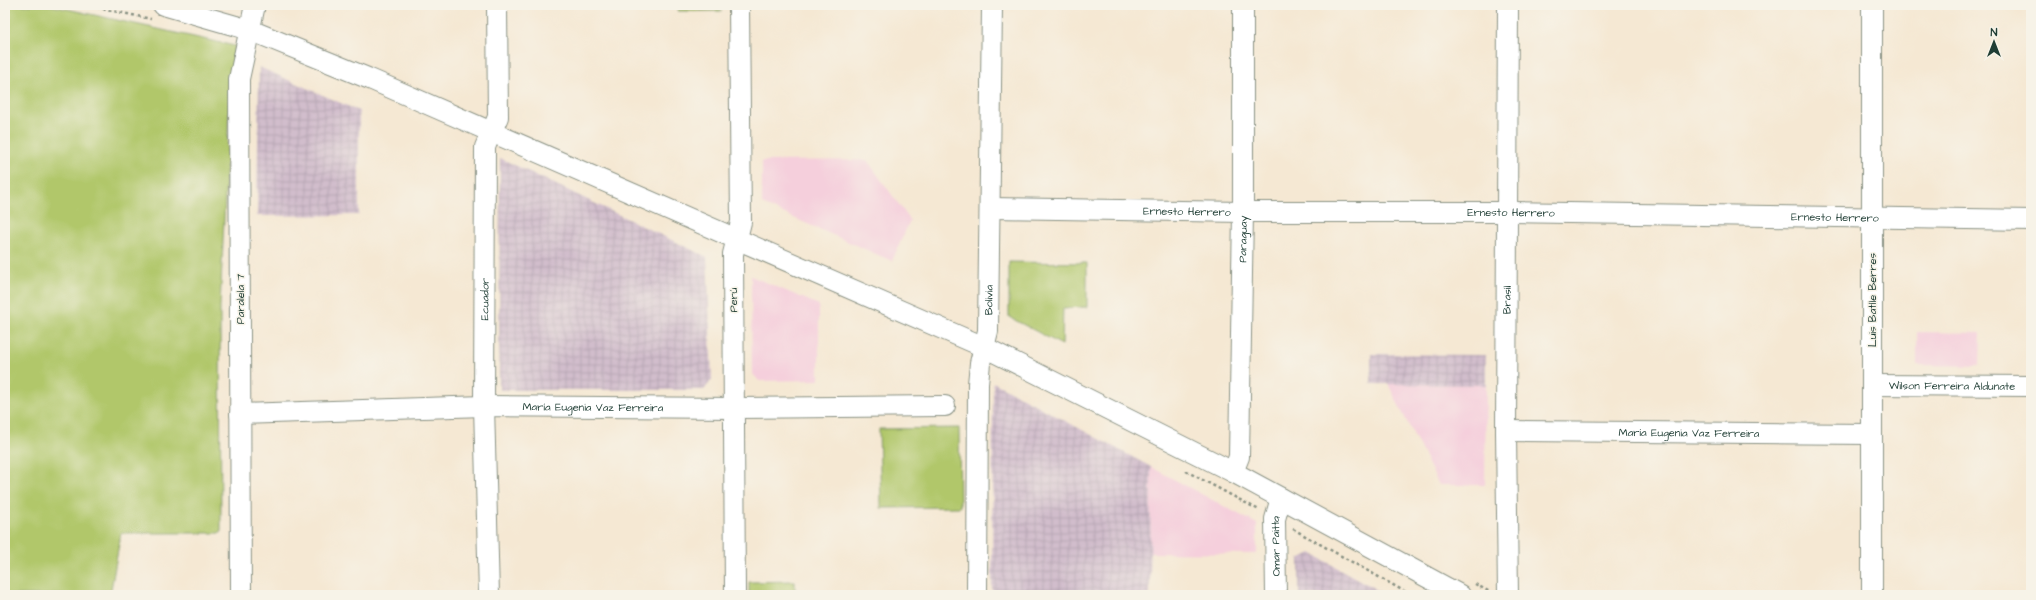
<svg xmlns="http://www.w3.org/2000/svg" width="2036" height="600" font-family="'Architects Daughter',sans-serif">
<defs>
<pattern id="industrial-grid" width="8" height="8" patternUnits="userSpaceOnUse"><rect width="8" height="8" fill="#d1bdcc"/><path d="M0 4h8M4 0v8" fill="none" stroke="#b3a3b0"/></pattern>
</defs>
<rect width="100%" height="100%" fill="#f7f3e8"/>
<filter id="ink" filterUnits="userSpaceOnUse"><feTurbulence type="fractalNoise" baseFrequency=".025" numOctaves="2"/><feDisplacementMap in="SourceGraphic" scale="8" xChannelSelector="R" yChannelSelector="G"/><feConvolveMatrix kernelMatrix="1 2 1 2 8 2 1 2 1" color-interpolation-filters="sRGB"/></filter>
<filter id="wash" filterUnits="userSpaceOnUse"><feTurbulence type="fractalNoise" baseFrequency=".012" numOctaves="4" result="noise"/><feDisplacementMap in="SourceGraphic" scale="16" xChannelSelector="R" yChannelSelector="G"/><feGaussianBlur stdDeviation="0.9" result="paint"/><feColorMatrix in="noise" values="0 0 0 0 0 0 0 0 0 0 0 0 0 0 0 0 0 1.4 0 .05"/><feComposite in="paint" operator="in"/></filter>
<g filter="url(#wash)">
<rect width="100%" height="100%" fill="#f5e8d3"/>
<!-- built -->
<g fill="#f5cfdc">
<path d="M867,160L910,220L892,261L762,204V161Z"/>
<path d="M751,276L819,305V380L759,381L752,373Z"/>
<path d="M1917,332L1981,333L1980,366L1917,365Z"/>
<path d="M1388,384L1486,385L1485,485H1439Z"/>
<path d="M1151,467L1257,524V554L1150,553Z"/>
</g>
<!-- industrial -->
<g fill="url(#industrial-grid)">
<path d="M259,67L359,111V215L257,216Z"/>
<path d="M500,158L707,257L712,380L704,390H499Z"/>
<path d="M1371,354L1486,355V385L1371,384Z"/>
<path d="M993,382L1151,467L1150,595H992Z"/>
<path d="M1311,553L1386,595H1299V559Z"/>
</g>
<!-- grass -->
<g fill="#b1c76b" stroke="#688250">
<path d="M5,5H49L235,46L230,89L220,307L221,533H121L110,595H5Z"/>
<rect x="678" y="5" width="43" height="6"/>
<path d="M1009,262L1087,263V307L1063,308L1062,345L1009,317Z"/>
<path d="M959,428L960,507L881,508L879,429Z"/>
<path d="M795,581V595H749V582Z"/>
</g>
</g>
<g filter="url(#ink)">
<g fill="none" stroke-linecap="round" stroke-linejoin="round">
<defs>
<g id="minor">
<path d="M163,5L250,30L370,79L984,347L1233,472L1460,595"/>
<path id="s1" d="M990,208L1243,212H1509L2031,220"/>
<path id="s2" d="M1872,385L2031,386"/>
<path id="s3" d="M240,414L484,406L735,408L945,406"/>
<path id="s4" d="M1506,431L1872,434"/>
<path id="s5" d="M1233,472L1239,457L1243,212V5"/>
<path d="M241,595L239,79L255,5"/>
<path id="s6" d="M489,595L484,406L485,147L498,117L497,5"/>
<path d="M735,595L733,254L741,222L739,5"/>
<path id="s7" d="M977,595L978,384L980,363L988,331L992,5"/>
<path id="s8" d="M1276,595L1275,519L1281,498"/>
<path id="s9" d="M1508,595L1506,431L1508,5"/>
<path d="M1872,595V5"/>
</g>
</defs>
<!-- minor casing -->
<use href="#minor" stroke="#8a9284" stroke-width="22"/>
<!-- path -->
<g stroke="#8a9284" stroke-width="2.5" stroke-dasharray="3 3" stroke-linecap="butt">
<path d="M85,5L151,19"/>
<path d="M1186,471L1259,510"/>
<path d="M1293,529L1411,595"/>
<path d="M1475,584L1490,592"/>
</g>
<!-- minor -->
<use href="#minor" stroke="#fff" stroke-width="20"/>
</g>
</g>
<g text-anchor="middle" stroke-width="3" stroke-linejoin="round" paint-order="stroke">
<!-- street labels -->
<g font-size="11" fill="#1f3d34" stroke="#f7f3e8">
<text dy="4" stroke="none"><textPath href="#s1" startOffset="197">Ernesto Herrero</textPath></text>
<text dy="4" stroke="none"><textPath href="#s1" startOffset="521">Ernesto Herrero</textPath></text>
<text dy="4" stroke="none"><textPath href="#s1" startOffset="845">Ernesto Herrero</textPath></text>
<text dy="4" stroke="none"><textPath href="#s5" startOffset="234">Paraguay</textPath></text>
<text transform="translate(240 299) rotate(-90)" y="4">Paralela 7</text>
<text dy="4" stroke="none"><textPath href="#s6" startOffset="296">Ecuador</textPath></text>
<text transform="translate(733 300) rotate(-91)" y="4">Perú</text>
<text dy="4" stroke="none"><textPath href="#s9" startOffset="295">Brasil</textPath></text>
<text transform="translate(1872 300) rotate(-90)" y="4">Luis Batlle Berres</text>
<text dy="4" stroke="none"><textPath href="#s7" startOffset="296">Bolivia</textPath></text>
<text dy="4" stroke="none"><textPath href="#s2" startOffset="80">Wilson Ferreira Aldunate</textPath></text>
<text dy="4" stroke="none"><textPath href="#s3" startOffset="353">María Eugenia Vaz Ferreira</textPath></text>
<text dy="4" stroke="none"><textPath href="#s4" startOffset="183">María Eugenia Vaz Ferreira</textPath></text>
<text dy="4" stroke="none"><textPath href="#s8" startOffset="49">Omar Paitta</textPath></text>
</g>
</g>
<!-- margin -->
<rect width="2036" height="600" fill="none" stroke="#f7f3e8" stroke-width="20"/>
<!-- north arrow -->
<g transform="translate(1994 42)" stroke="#f7f3e8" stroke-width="3" paint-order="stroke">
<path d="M0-3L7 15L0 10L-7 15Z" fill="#1f3d34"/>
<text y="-6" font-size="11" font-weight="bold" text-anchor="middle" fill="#1f3d34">N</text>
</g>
</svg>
